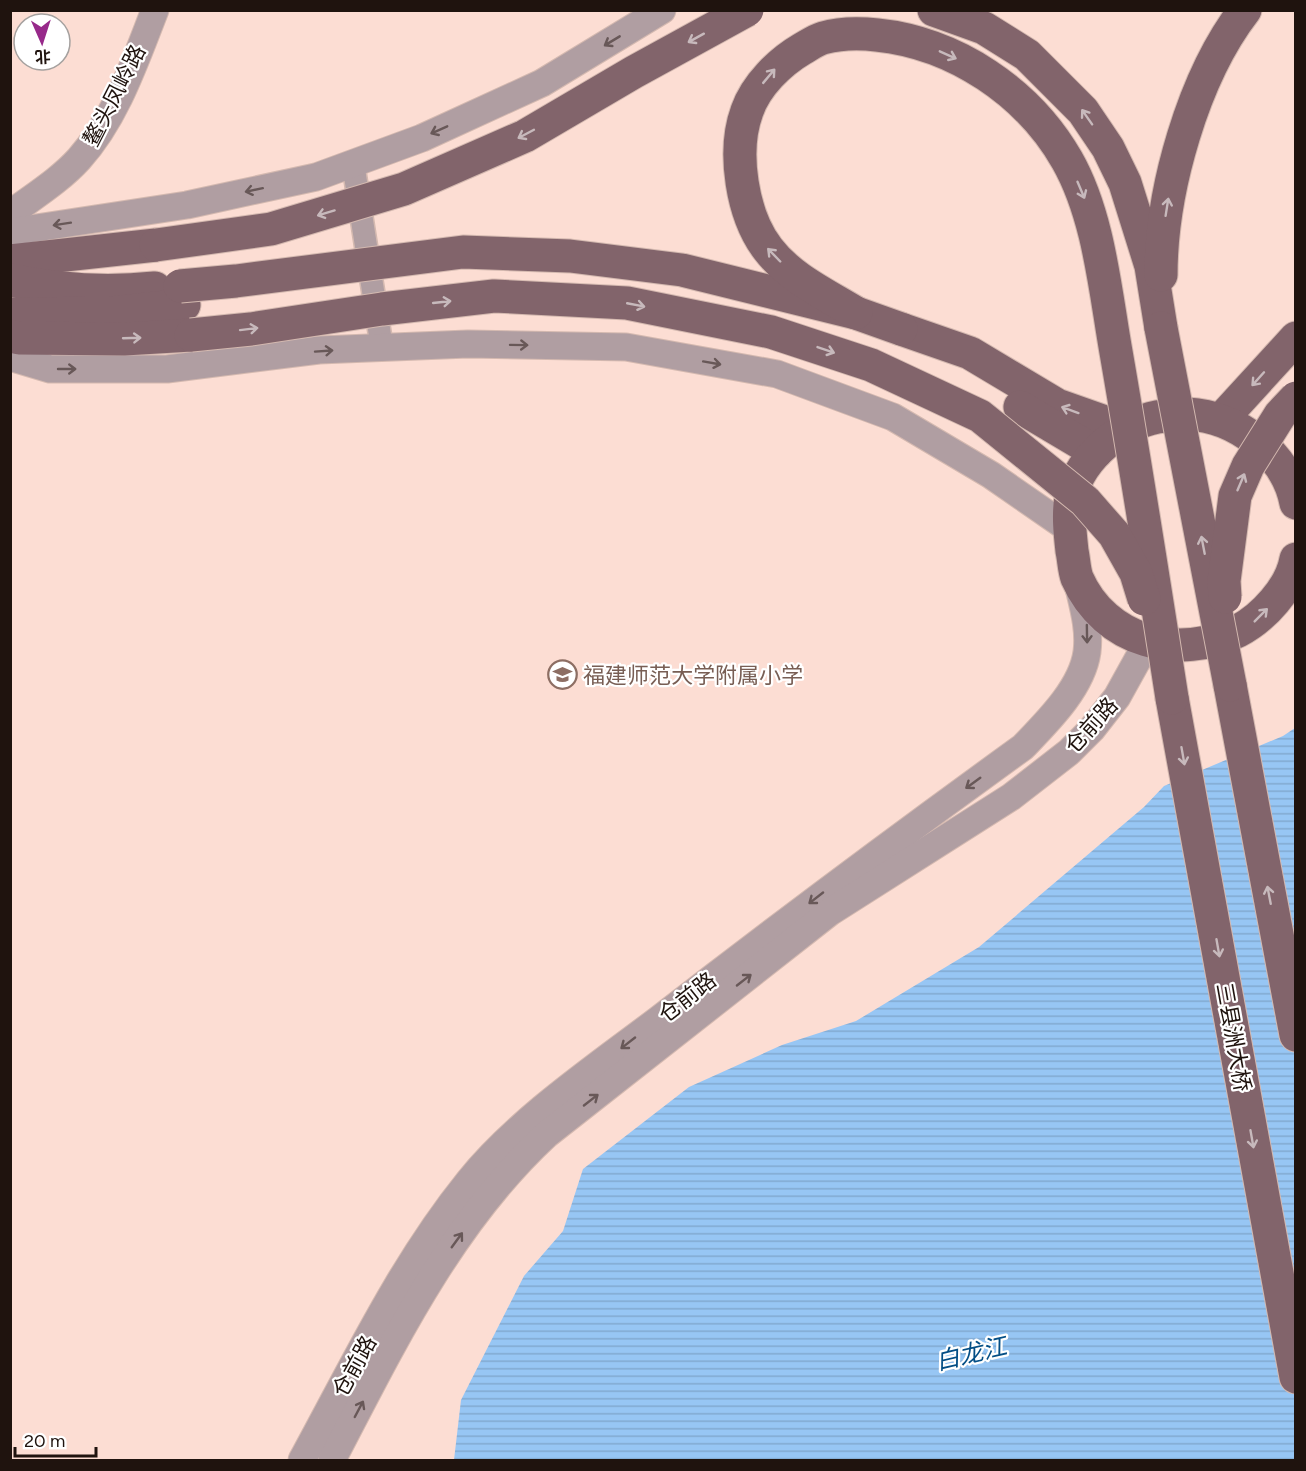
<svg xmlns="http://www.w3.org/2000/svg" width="1306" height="1471" font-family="Figtree,'Noto Sans SC',sans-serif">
<defs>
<pattern id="water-rules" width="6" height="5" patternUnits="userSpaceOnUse" patternTransform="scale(1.5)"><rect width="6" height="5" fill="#97c6f4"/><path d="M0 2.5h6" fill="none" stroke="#82a9d0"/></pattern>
</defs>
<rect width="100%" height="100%" fill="#fcddd3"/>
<!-- water -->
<path fill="url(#water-rules)" d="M1295,728V1460H454L461,1400L524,1276L563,1231L583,1169L689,1087L782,1045L856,1021L979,947L1144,807L1164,786L1283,736Z"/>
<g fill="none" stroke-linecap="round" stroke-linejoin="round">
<defs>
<path id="minor" d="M353,163L382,348"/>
<g id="tertiary">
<path d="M10,214C34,196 60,180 79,159C116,118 135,61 155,10"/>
<path d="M10,232L187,205L316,177L422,138L542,83L662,10"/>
<path d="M10,357L50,369H167L319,350L468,344L626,347L777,374L893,417L991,475L1069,529"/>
<path d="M302,1460C354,1365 401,1265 469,1181C518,1120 596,1067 658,1020C778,927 900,836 1023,747C1047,722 1082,688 1087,652C1090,629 1083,606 1078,584"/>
<path d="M332,1460C392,1345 450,1224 546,1135L830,912L1011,797L1069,752L1092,729L1117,697L1148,641"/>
</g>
<g id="primary">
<path d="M934,10L984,28L1027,55L1083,111L1108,148L1125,183L1151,266L1161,328"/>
<path d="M10,261L156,245"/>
<path d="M1161,275C1161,191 1193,77 1245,10"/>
<path d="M10,280C57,290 108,293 155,288"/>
<path d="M10,314L111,313L184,305"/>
<path d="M901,329L970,353L1057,405L1125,429"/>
<path d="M10,336L19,338L124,339L191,335"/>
<path d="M1020,407L1096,452"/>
<path d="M1221,420L1296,338"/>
<path d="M1296,503C1287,454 1236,416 1188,414C1181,413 1173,415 1165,416C1126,419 1079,457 1071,497C1068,515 1070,533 1072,551C1074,560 1074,570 1077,578C1105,642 1179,661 1238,631C1263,618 1291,588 1296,559"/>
<path d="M1230,685L1296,1035"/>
<path d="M1172,698L1296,1377"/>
</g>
</defs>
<!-- minor casing -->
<use href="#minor" stroke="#d4b9b0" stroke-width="25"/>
<!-- tertiary casing -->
<use href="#tertiary" stroke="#d4b9b0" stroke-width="29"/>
<!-- primary casing -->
<use href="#primary" stroke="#d4b9b0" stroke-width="35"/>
<!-- minor -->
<use href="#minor" stroke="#b09ea2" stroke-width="22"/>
<!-- tertiary -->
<use href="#tertiary" stroke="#b09ea2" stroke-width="27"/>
<!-- primary -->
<use href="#primary" stroke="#82646b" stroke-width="33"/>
<defs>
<g id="primary-bridge">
<path d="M156,245L271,229L404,189L525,136L634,72L747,10"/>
<path d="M180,286L236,281L463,252L570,256L682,270L856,313L901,329"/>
<path d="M856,313C825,294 790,278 768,249C742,215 732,152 747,111C756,85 780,62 802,49C809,45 816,40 823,38C841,33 859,33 877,35C955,43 1028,92 1067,160C1099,216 1105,290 1116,352C1136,467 1154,583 1172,698"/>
<path d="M1161,328L1230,685"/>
<path d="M191,335L251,329L382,309L494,296L627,303L771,332L871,365L980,416L1085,501L1114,534L1136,573L1144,599"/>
<path d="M1225,597L1224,581L1235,496L1248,466L1280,415L1296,398"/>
</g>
</defs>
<!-- primary-bridge casing -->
<use href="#primary-bridge" stroke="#d4b9b0" stroke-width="35" stroke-linecap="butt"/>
<!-- primary-bridge -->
<use href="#primary-bridge" stroke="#82646b" stroke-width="33"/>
</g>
<!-- one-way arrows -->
<defs><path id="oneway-shaft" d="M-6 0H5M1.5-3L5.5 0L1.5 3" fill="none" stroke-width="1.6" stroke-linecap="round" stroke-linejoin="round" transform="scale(1.5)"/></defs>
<g stroke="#c7b9bc">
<use href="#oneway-shaft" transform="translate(696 38) rotate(151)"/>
<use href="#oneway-shaft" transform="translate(948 55) rotate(24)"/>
<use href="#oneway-shaft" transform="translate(769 76) rotate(-50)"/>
<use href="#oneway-shaft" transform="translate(1087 117) rotate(-125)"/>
<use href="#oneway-shaft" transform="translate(526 134) rotate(152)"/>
<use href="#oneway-shaft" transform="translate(1081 190) rotate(67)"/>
<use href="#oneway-shaft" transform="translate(1167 207) rotate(-81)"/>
<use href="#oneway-shaft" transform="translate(326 213) rotate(163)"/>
<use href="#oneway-shaft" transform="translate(774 255) rotate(-134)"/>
<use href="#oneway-shaft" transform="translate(442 302) rotate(-6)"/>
<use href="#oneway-shaft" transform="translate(636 305) rotate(11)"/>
<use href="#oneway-shaft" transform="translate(249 329) rotate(-7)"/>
<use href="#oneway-shaft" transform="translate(132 338) rotate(-2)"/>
<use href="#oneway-shaft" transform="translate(826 350) rotate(19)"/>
<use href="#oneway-shaft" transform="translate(1258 379) rotate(132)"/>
<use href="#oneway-shaft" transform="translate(1070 410) rotate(-160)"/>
<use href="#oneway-shaft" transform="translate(1241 482) rotate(-67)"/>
<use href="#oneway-shaft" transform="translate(1203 545) rotate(-101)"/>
<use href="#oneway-shaft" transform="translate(1261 615) rotate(-45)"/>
<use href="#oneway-shaft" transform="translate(1183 756) rotate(80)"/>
<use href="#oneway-shaft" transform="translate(1269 895) rotate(-101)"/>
<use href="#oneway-shaft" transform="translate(1218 948) rotate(80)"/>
<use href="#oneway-shaft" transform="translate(1252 1139) rotate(80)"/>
</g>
<g stroke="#685858">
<use href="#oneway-shaft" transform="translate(612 41) rotate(149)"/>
<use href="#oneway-shaft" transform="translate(439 130) rotate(156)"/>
<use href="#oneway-shaft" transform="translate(254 190) rotate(168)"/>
<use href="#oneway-shaft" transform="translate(62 224) rotate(171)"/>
<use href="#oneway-shaft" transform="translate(519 345) rotate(1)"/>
<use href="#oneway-shaft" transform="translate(324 351) rotate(-4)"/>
<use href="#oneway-shaft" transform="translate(712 363) rotate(10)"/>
<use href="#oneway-shaft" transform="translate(67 369)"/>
<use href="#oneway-shaft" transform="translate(1087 634) rotate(89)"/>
<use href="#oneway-shaft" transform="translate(973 783) rotate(144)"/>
<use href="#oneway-shaft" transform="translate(816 898) rotate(142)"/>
<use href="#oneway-shaft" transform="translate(744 980) rotate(-38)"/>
<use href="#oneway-shaft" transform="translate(628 1043) rotate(142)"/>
<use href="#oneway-shaft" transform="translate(591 1100) rotate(-38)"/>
<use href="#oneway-shaft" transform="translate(457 1240) rotate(-54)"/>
<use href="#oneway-shaft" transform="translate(359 1409) rotate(-62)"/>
</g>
<!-- icons -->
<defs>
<symbol id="school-ring" viewBox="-11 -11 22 22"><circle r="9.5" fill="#fff" stroke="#8d6e63" stroke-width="1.5"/><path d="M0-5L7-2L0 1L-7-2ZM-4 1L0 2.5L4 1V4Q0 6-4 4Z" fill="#8d6e63"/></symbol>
</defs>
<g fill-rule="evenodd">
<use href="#school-ring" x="546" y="658" width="33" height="33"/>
</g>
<g text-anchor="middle" stroke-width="4.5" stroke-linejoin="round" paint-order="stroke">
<!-- street labels -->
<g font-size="22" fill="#1f130e" stroke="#fff">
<text transform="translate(114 95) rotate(-63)" y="8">鳌头凤岭路</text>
<text transform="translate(1091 725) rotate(-48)" y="8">仓前路</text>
<text transform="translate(687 997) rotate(-38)" y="8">仓前路</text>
<text transform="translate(1234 1037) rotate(80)" y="8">三县洲大桥</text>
<text transform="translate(354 1366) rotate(-61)" y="8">仓前路</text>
</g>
<!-- education labels -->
<g font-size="22" fill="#785e54" stroke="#fff" text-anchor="start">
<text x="583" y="683">福建师范大学附属小学</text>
</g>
<!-- water labels -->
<g font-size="24" font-style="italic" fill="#034e85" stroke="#fff">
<text transform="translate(971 1354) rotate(-13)" y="8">白龙江</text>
</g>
</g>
<!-- border -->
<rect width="1306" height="1471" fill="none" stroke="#1f130e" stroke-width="24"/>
<!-- north arrow -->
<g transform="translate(42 42) rotate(177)"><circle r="28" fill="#ffffff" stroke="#a5a19f" stroke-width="1.5"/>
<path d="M0-4.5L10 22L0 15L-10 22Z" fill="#97298a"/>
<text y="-9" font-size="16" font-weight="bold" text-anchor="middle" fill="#1f130e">北</text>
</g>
<!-- scale -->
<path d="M15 1447v9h81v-9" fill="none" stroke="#1f130e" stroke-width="3"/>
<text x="24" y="1447" font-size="18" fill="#1f130e" stroke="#ffffff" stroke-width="4.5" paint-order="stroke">20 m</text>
</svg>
